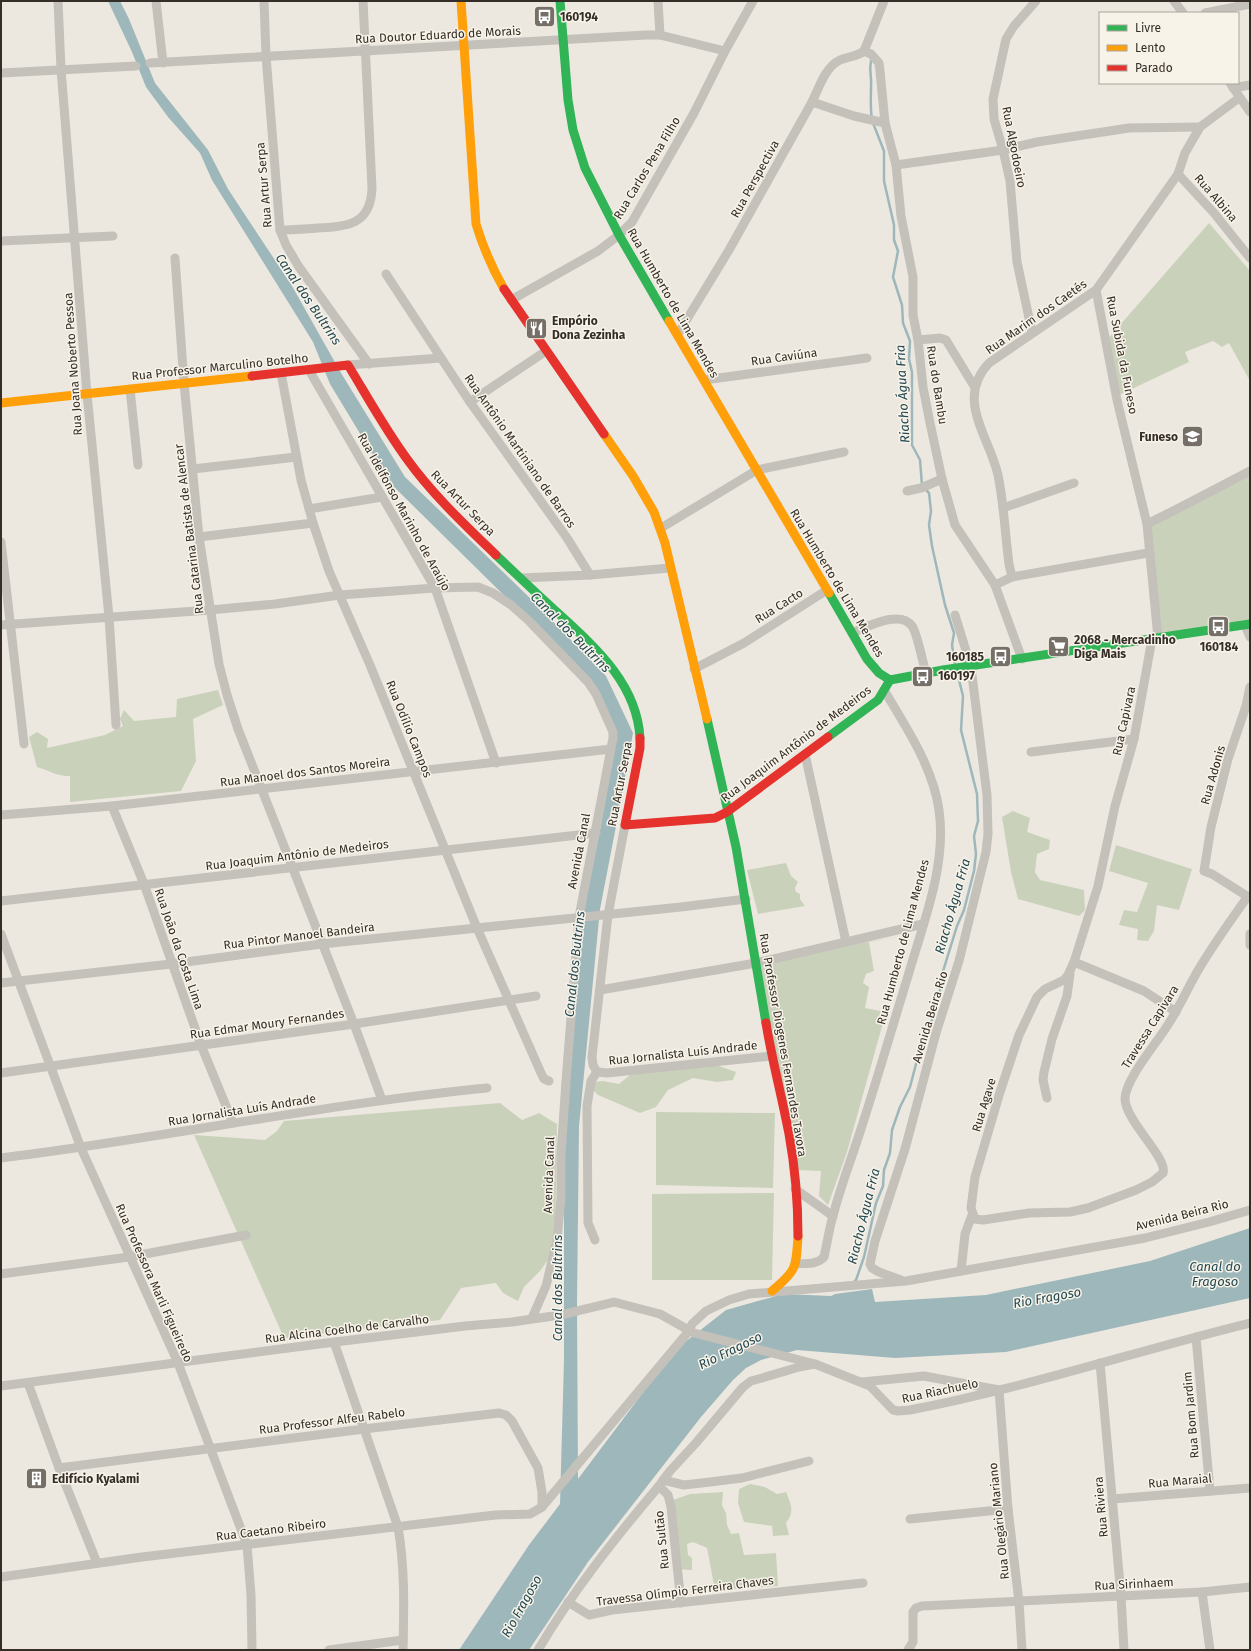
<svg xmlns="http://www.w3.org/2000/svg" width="1251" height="1651" font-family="'Fira Sans',sans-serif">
<rect width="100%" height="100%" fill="#ece8e0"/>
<!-- green -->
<g fill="#cad1bb">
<path d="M1209,223L1250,271V381L1229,343L1222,347L1213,341L1185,352L1189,362L1119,395L1107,340Z"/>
<path d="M1250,472V620L1160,635L1146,528Z"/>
<path d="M218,690L223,705L193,719L196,761L181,791L70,802V776C59,777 47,770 37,767L29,737L37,732L48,739L47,748L105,735L123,726L120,719L124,710L134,721L176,717L177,699Z"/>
<path d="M1013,811L1030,818L1027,832L1050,840L1049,849L1037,854L1035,872L1040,880L1084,890L1085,910L1079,916L1018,899L1011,872L1002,817Z"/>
<path d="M1116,845L1192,869L1179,910L1157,905L1154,931L1148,941L1137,940L1138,929L1119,925L1124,910L1137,912L1148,883L1109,871Z"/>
<path d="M786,863L791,876L798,882L795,888L796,892L800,894V899L805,906L758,914L747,870Z"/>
<path d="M908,935L869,942L874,971L866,974L863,983L869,987L865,1008L886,1012L847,1152L828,1205L819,1196L821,1171L796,1170L756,963L790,955Z"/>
<path d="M708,1062L736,1072L733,1080L717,1082L693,1078L668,1090L656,1107L640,1113L598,1095L593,1090L594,1082L603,1081L619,1084L630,1075Z"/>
<path d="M500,1103L522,1120L539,1113L557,1124L555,1250L540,1271L524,1287L518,1301L503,1293L496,1283L461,1288L440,1320L284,1338L194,1135L265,1140L277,1131L284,1121Z"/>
<path d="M656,1112L775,1113L773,1188L656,1185Z"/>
<path d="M774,1193L772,1280H652V1194Z"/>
<path d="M750,1484L765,1487L777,1494L786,1492C791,1504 795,1512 786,1523L789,1535L773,1536L772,1526L744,1522L738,1503L739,1489Z"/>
<path d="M723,1492L722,1505L726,1513L727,1525L731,1534L739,1533L744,1555L776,1553L778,1586L715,1590L707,1548L693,1542L687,1544L688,1555L692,1558V1570L677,1569L673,1500L690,1494Z"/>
</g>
<!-- water -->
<path fill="#9eb7bb" d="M108,1H120L129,19L155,83L208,150L228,189L292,286L341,373L405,477L533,601L606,676L633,733L618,816L600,909L579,1126L577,1303L578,1479L675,1350L726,1310L783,1294L831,1296L835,1294L872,1289L875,1302L986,1295L1150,1261L1250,1228V1298L1006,1352L895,1358L797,1350L761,1360L746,1368L733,1380L701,1417L588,1562L529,1650H459L529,1545L560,1504L564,1360V1145L584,910L601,825L617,734L596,686L390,483L330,384L313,342L212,180L200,153L168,117L146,87L132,52Z"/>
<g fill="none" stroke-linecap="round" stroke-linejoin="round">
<!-- stream -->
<g stroke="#9eb7bb" stroke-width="2.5">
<path d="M872,58C868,68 872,76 871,87C871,97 870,108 872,119"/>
<path d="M873,123L884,151V181L894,225V240L898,251L893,277L902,305L903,323L910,341L909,359L912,372V445L920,460L922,485"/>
<path d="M925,489L929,493L931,511L929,525L932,546L945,605L954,633L952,645L955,665"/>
<path d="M854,1282L856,1280L864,1257L876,1203L883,1186L884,1170L890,1153L892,1130L900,1107L910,1087L921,1045L930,1026L940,996V981L957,926L964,910L974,871L976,854L974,836L978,821L977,794L961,730L963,696L957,672"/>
</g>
<!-- street -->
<g stroke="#c4c0ba" stroke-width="9">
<path d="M58,1L61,69L87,394L109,617L116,725"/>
<path d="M156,1L163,63"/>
<path d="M264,1L266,56L280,230L286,245L299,267L369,364"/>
<path d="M658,1L660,35"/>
<path d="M1174,1L1183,13"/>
<path d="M1205,13L1250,4"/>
<path d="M864,51L871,54L879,63L880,71L885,123L896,165L901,216L913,277V315L918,340"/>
<path d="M864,51L884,1"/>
<path d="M150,63L646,35H660L725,51"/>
<path d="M1,73L136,66"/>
<path d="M1230,83L1250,112"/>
<path d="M1233,88L1250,85"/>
<path d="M812,102L854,116L885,123"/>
<path d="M896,165L1003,150L1037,142L1129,128L1200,127"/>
<path d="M1178,174L1214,213L1250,258"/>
<path d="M280,230C293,230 305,229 318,228C348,227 371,224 372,188L363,1"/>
<path d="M1,241L113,236"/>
<path d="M175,258L184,383L199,537L219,664L227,695L238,729L354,1024L382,1100"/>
<path d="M386,274L470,402L567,538L590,575"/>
<path d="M1096,290L1117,400L1147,524L1158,638"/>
<path d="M511,300L598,251L619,235L632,222L694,113L725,51L753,1"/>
<path d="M1032,332L1017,262L1010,181L1003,150L994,119L993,99L1006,39L1014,26L1036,1"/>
<path d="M678,334L729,250L812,102C819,88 825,67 840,60C848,56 857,57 864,51"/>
<path d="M348,365L441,358"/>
<path d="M309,370L435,588L496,763"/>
<path d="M281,373L301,480L313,523L329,571L370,665L477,928L541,1073L544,1079L549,1081"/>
<path d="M704,380L867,358"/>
<path d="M974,386L946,340L940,338L918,340L923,387L930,423L942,479L955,525L995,585L1022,659"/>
<path d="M130,389L138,465"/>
<path d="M470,402L546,351"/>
<path d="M193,469L296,457"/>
<path d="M907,491L921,488L942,479"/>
<path d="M1003,508L1074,483"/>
<path d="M309,509L382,497"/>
<path d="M1147,524L1177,509L1250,471"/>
<path d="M661,528L757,470L844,452"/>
<path d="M199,537L313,523"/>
<path d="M1,542L24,744"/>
<path d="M1012,577L1148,553"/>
<path d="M521,578L590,575L670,568"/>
<path d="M995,585L1012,577L1009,564C1005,534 1004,504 998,475C989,436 955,399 989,363L1096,290L1178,174L1185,153L1200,127L1239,98"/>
<path d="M1,625L210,610L275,604L340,595L435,588L478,587L493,593L511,605L529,621L588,682L596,694L613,732V738L579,917L566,1081L561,1155V1198L557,1240L546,1286L532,1318"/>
<path d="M1245,625L1250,637"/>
<path d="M852,633C867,627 900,609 912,626C917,632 923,664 926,673"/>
<path d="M1152,639L1134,739L1115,806L1098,886L1074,962L1068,975L1064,980L1045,989L1037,997L1019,1035L1000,1092L975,1177L971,1208L975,1219L983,1220L1029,1213L1070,1212L1088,1208L1136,1190L1152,1182L1163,1173C1168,1158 1126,1122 1125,1099C1125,1079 1158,1042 1169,1023C1182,1003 1191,980 1205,959C1218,938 1233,917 1248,896"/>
<path d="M694,669L744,643L827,590"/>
<path d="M1250,687L1246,706L1228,759L1211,827L1204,871L1212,874L1250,898"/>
<path d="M1031,752L1134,739"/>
<path d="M805,754L846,942"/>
<path d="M112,806L144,884L201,1045L233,1123"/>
<path d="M1,815L112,806L611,749"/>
<path d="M1,901L596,833"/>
<path d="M1,934L81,1148L178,1363L247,1545L251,1595L252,1650"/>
<path d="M1250,934V945"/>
<path d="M1074,962L1144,991L1176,1012"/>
<path d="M1,983L171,964L322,944L681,907L746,899"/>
<path d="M600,990L756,963L923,924"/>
<path d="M597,1072L593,1065L592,1057L608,915L625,825"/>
<path d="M597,1072L607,1073L771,1056"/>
<path d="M1,1073L354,1024L536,996"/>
<path d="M1047,1098L1043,1080L1044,1072L1052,1039L1067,996L1070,974"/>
<path d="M1,1158C163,1138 324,1104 487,1088"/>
<path d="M795,1189L833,1216"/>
<path d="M595,1240L588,1223L587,1106L591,1081L597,1072"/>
<path d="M796,1264C805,1263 817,1265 824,1257C827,1244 829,1229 833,1216C840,1188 851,1160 860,1132C877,1080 892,1028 908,976C923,923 947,866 939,810C933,767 906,727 884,690"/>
<path d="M961,1271L965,1234L972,1215"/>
<path d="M1,1274L129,1257L246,1235"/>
<path d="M901,1280L879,1272L872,1268L870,1264L875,1241L905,1149L936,1033L959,961L986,852L988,834L987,795L971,667L955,615"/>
<path d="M1196,1337L1210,1491"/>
<path d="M334,1342L398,1527C405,1568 404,1608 403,1650"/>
<path d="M1100,1363L1121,1596L1124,1650"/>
<path d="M862,1382L924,1376L999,1390L1008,1509L1019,1602L1022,1650"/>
<path d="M28,1383L59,1468L97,1563"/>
<path d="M1,1386L319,1344L465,1326L512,1322L560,1315L614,1302L660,1314L694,1333L815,1364"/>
<path d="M59,1468L364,1429L499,1413L506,1415L512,1421L538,1468L542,1492V1507"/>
<path d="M663,1480L684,1485L710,1482L742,1478L809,1461"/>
<path d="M1112,1499L1250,1488"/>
<path d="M910,1519L1008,1509"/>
<path d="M1,1577L142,1557L495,1515L530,1514L542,1507L689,1331L692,1324L706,1311L729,1300L749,1294L906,1281L1145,1238L1209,1222L1250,1210"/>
<path d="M1202,1592L1210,1650"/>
<path d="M568,1602L589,1615L612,1610L863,1583"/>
<path d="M681,1603L671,1507L668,1495L659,1486L670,1471L695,1444L743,1387L751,1381L762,1378L799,1367L815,1364L870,1386L893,1410L898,1411L910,1410C1025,1388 1136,1351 1250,1323"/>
<path d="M329,1650L403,1640"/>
<path d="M538,1650C573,1591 615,1538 659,1486"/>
<path d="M908,1650L913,1642V1612L916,1608L922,1606L1202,1592L1250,1587"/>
</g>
<!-- fast -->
<g stroke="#30b455" stroke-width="9">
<path d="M560,1L568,100L573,130L585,168L619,235L669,321"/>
<path d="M496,555C517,575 538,595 559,614C596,648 637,684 640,738"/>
<path d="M829,593L867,659L879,673L890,680"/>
<path d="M890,680L943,670L1250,624"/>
<path d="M707,719L736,847L766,1023"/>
<path d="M828,737L878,700L890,680"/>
</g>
<!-- slow -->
<g stroke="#ff9f0a" stroke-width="9">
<path d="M461,1L476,224C483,247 492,268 504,289"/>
<path d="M669,321L829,593"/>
<path d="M1,403L252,376"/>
<path d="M604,434L633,476L654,512L665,543L707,719"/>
<path d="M772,1291C797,1270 796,1268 798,1236"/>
</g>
<!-- jam -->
<g stroke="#e5322d" stroke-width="9">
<path d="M504,289L604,434"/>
<path d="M252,376L348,365C367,396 385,429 407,459C432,494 465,525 496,555"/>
<path d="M640,738V748L625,825L715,818L727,812L828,737"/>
<path d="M766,1023C772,1060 782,1097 789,1134C795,1167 798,1203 798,1236"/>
</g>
</g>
<!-- icons -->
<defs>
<symbol id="bus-square" viewBox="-11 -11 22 22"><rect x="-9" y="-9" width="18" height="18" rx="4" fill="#756f68" stroke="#f8f3e8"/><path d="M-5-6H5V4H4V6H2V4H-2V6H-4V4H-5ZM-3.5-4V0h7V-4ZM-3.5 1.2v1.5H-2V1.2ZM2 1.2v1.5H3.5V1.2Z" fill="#fff"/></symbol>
<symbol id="restaurant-square" viewBox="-11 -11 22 22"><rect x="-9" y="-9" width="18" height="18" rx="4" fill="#756f68" stroke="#f8f3e8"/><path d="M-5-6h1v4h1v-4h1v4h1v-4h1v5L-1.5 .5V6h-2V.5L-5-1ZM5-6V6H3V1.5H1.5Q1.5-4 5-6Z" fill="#fff"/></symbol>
<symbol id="university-square" viewBox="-11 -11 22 22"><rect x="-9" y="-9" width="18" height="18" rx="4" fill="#756f68" stroke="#f8f3e8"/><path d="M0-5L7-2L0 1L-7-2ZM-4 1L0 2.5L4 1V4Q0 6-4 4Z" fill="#fff"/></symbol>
<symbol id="supermarket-square" viewBox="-11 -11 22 22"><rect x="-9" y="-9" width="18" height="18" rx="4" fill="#756f68" stroke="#f8f3e8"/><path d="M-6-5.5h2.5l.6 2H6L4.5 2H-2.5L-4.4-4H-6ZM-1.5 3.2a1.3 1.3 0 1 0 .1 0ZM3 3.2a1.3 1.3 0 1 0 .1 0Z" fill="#fff"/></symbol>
<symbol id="building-square" viewBox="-11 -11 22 22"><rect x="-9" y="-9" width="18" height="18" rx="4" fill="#756f68" stroke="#f8f3e8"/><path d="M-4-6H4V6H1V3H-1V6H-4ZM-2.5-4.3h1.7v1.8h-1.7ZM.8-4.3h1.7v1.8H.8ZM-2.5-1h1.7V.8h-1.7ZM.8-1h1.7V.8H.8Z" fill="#fff"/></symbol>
</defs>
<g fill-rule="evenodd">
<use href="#bus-square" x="532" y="4" width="25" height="25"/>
<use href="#restaurant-square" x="524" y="316" width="25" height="25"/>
<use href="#university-square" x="1180" y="424" width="25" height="25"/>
<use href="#bus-square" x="1206" y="614" width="25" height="25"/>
<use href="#supermarket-square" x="1046" y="634" width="25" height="25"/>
<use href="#bus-square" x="988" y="644" width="25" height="25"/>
<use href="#bus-square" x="910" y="664" width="25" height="25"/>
<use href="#building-square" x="24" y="1466" width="25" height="25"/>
</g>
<g text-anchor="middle" stroke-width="3" stroke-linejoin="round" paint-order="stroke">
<!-- poi labels -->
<g font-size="12" font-weight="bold" fill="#352e28" stroke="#f8f3e8" text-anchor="start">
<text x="560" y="21">160194</text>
<text x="552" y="325">Empório<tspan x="552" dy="14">Dona Zezinha</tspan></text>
<text x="1178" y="441" text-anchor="end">Funeso</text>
<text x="1074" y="644">2068 - Mercadinho<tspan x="1074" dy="14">Diga Mais</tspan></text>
<text x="1219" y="651" text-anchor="middle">160184</text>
<text x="984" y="661" text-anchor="end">160185</text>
<text x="938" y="680">160197</text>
<text x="52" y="1483">Edifício Kyalami</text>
</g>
<!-- street labels -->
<g font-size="12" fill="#352e28" stroke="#f8f3e8">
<text transform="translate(438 35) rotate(-3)" y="4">Rua Doutor Eduardo de Morais</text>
<text transform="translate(1014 147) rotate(79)" y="4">Rua Algodoeiro</text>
<text transform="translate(647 168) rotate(-59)" y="4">Rua Carlos Pena Filho</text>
<text transform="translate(755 179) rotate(-61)" y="4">Rua Perspectiva</text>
<text transform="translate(264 185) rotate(-95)" y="4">Rua Artur Serpa</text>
<text transform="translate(1216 198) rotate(49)" y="4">Rua Albina</text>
<text transform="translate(673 303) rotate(60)" y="4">Rua Humberto de Lima Mendes</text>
<text transform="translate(1036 317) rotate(-35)" y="4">Rua Marim dos Caetés</text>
<text transform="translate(1122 355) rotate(79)" y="4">Rua Subida da Funeso</text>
<text transform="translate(784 357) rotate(-8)" y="4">Rua Caviúna</text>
<text transform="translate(73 364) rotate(-94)" y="4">Rua Joana Noberto Pessoa</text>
<text transform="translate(220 367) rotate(-6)" y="4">Rua Professor Marculino Botelho</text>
<text transform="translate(937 385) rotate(81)" y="4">Rua do Bambu</text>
<text transform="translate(520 451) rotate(55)" y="4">Rua Antônio Martiniano de Barros</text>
<text transform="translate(463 503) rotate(46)" y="4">Rua Artur Serpa</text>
<text transform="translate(404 512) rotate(61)" y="4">Rua Idelfonso Marinho de Araújo</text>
<text transform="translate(189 529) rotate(-97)" y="4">Rua Catarina Batista de Alencar</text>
<text transform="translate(837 583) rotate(59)" y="4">Rua Humberto de Lima Mendes</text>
<text transform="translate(779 606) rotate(-32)" y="4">Rua Cacto</text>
<text transform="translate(1124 721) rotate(-78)" y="4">Rua Capivara</text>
<text transform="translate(409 729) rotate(68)" y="4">Rua Odílio Campos</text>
<text transform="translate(796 744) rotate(-37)" y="4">Rua Joaquim Antônio de Medeiros</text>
<text transform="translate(305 772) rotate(-7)" y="4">Rua Manoel dos Santos Moreira</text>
<text transform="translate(1213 775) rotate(-74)" y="4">Rua Adonis</text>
<text transform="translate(620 784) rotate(-79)" y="4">Rua Artur Serpa</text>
<text transform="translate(579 851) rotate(-79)" y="4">Avenida Canal</text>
<text transform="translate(297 855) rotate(-7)" y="4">Rua Joaquim Antônio de Medeiros</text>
<text transform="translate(299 936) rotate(-7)" y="4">Rua Pintor Manoel Bandeira</text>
<text transform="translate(903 942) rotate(-75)" y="4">Rua Humberto de Lima Mendes</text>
<text transform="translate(179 949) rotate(71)" y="4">Rua João da Costa Lima</text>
<text transform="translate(930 1017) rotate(-73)" y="4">Avenida Beira Rio</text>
<text transform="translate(267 1024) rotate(-8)" y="4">Rua Edmar Moury Fernandes</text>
<text transform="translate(1150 1027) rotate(-58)" y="4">Travessa Capivara</text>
<text transform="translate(783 1045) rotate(80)" y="4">Rua Professor Diogenes Fernandes Tavora</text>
<text transform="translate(683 1053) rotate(-6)" y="4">Rua Jornalista Luís Andrade</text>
<text transform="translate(984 1105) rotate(-73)" y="4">Rua Agave</text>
<text transform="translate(242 1110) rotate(-9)" y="4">Rua Jornalista Luís Andrade</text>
<text transform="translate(549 1175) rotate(-88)" y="4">Avenida Canal</text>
<text transform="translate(1182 1215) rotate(-14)" y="4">Avenida Beira Rio</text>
<text transform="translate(154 1283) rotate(66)" y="4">Rua Professora Marli Figueiredo</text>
<text transform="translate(347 1329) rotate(-7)" y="4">Rua Alcina Coelho de Carvalho</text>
<text transform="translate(940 1391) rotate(-12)" y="4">Rua Riachuelo</text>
<text transform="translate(1191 1415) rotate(-95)" y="4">Rua Bom Jardim</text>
<text transform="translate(332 1421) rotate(-7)" y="4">Rua Professor Alfeu Rabelo</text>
<text transform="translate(1180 1481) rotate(-5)" y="4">Rua Maraial</text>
<text transform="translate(1101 1507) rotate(-95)" y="4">Rua Riviera</text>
<text transform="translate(999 1521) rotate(-96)" y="4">Rua Olegário Mariano</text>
<text transform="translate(271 1530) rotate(-7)" y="4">Rua Caetano Ribeiro</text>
<text transform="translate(662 1540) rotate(-96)" y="4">Rua Sultão</text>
<text transform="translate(1134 1584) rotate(-3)" y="4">Rua Sirinhaem</text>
<text transform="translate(685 1591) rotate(-7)" y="4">Travessa Olímpio Ferreira Chaves</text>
</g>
<!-- water labels -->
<g font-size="13" font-style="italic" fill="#214853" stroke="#f8f3e8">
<text transform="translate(309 299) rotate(56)" y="5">Canal dos Bultrins</text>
<text transform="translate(902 394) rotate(-93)" y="5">Riacho Água Fria</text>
<text transform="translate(571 632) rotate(45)" y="5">Canal dos Bultrins</text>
<text transform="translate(952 906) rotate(-74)" y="5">Riacho Água Fria</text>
<text transform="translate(574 964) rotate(-84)" y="5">Canal dos Bultrins</text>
<text transform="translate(863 1216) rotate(-76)" y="5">Riacho Água Fria</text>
<text x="1215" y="1271">Canal do<tspan x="1215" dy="15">Fragoso</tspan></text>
<text transform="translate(557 1288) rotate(-90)" y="5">Canal dos Bultrins</text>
<text transform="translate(1047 1297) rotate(-10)" y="5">Rio Fragoso</text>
<text transform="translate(730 1350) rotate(-26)" y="5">Rio Fragoso</text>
<text transform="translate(521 1606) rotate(-61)" y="5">Rio Fragoso</text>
</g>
</g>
<!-- border -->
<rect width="1251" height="1651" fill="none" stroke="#352e28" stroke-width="4"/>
<!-- legend -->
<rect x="1099" y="12" width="140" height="72" fill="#f8f3e8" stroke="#aaa49b"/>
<rect x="1107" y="25" width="20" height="6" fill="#30b455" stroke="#aaa49b"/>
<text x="1135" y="32" font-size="12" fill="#352e28">Livre</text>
<rect x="1107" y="45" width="20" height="6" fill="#ff9f0a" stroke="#aaa49b"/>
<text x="1135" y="52" font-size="12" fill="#352e28">Lento</text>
<rect x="1107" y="65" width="20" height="6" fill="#e5322d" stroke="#aaa49b"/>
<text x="1135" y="72" font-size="12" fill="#352e28">Parado</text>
</svg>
